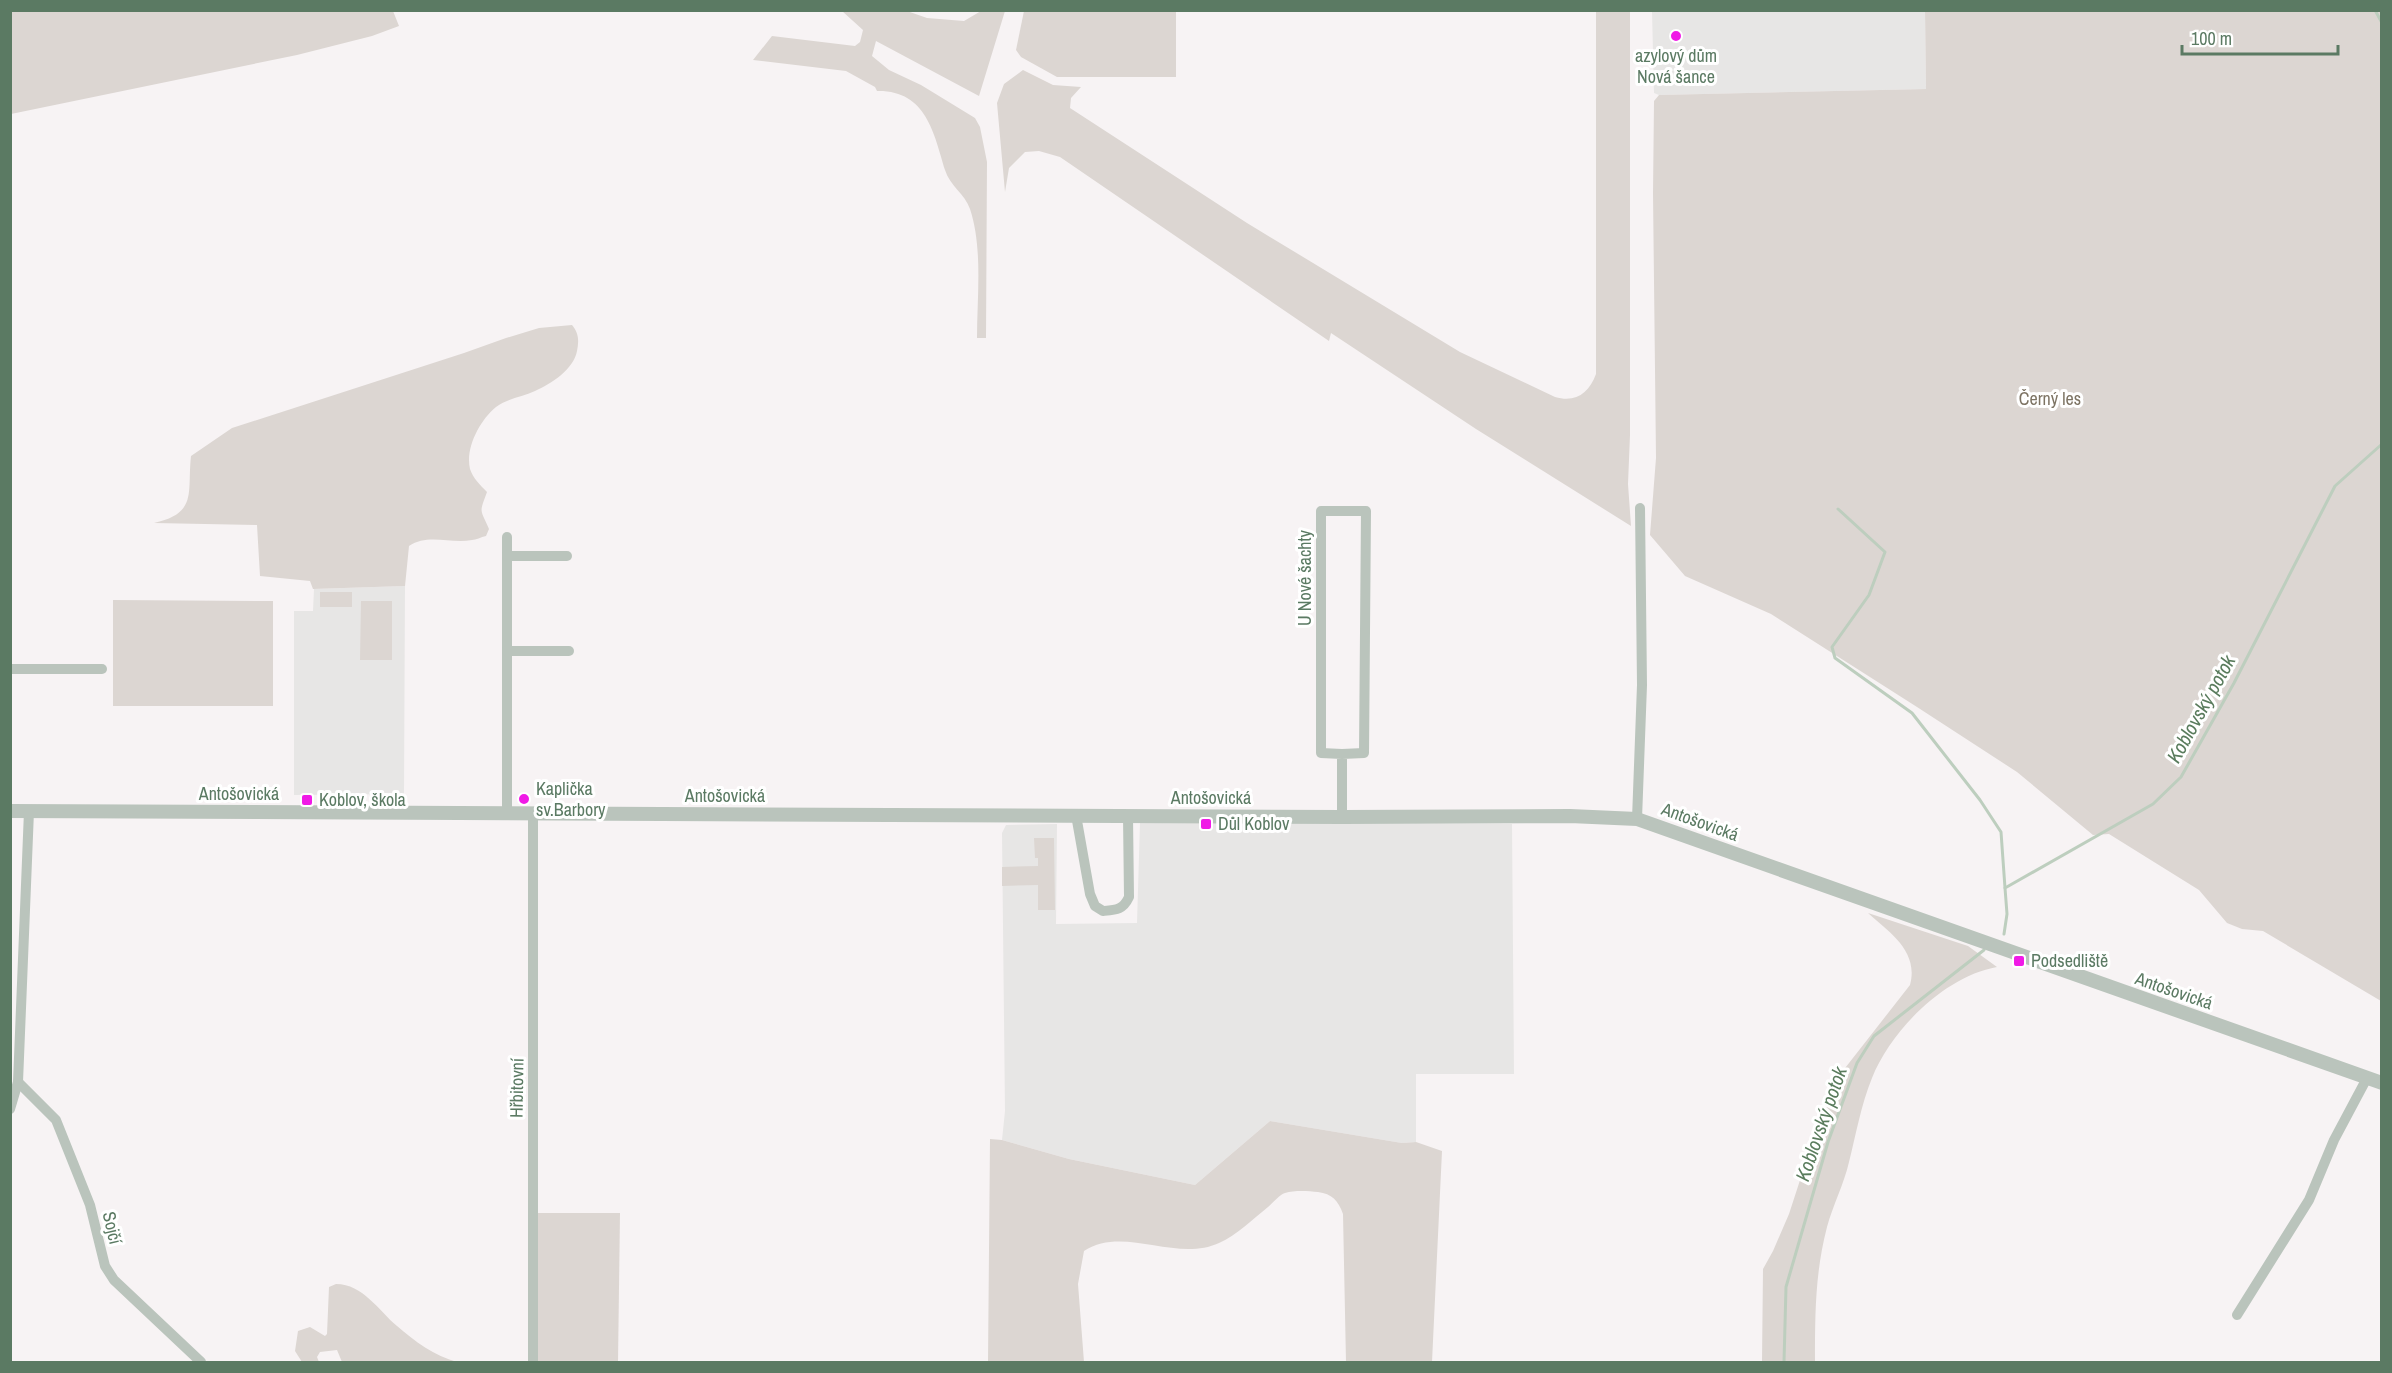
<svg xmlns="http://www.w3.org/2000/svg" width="2392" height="1373" font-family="'Archivo Narrow',sans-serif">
<rect width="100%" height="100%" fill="#f7f3f4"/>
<!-- built -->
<g fill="#e7e6e5">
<path d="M1652,11H1925L1926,89L1659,95L1654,93Z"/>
<path d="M405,586L404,794L294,795V611H313L314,589Z"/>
<path d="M1140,823L1512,824L1514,1074H1416V1142L1402,1143L1270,1121L1195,1185L1069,1159L1002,1140L1005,1111L1002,833L1006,825L1057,824L1056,924L1137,923Z"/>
</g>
<!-- green -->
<g fill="#dcd6d2">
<path d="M393,11L399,26L372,36L297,55L11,114V11Z"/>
<path d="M842,11H907L927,18L964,21L981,11H1005L979,96L876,41L872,56L889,70L921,85L975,118L980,127L987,162L986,338H977C977,297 983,248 970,209C965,194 950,186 945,170C934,133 926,90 877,91L875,87L846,71L753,60L772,36L855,46L860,42L863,30Z"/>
<path d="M1024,11H1176V77H1057L1021,57L1016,50Z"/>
<path d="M1596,11H1630V435L1628,484L1631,526L1476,429L1331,333L1329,341L1060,157L1039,151L1025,152L1009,168L1005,192L997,103L1004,84L1023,70L1053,85L1081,87L1071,98L1070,108L1247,223L1460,352L1555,397C1576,403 1589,393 1596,374Z"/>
<path d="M1925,11H2381V1001L2263,931L2242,929L2227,923L2199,890L2109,834L2093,835L2017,772L1917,707L1771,614L1685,576L1650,535L1656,458L1653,193L1654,101L1659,95L1926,89Z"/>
<path d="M572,325C579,333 579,341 577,351C574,369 551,384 535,391C522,397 508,398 496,407C480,420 465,448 470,469C473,478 480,485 487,492C479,514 480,508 489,529L486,536C481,537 476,540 472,540C450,544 428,533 409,546L405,586L313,589L310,581L260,576L257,525L154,523C198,513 187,493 191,456L232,428L464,353L506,338L539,328Z"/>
<rect x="320" y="592" width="32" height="15"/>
<path d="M113,600L273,601V706H113Z"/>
<path d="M361,601H392V660H360Z"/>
<path d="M1034,838H1054L1055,910H1038V885L1002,886V867L1038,866V858H1035Z"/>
<path d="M1868,913L1968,946L1997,967C1945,976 1891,1030 1872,1078C1861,1105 1856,1134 1849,1162C1844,1184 1833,1205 1827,1227C1815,1273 1815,1315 1815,1362H1762L1763,1269L1773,1251L1789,1214L1816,1131L1842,1072L1910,985C1919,951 1890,933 1868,913Z"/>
<path d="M1270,1121L1402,1143L1416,1142L1442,1151L1432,1362H1346L1343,1214C1338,1200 1332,1194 1318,1192C1308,1191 1295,1190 1285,1193C1279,1195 1273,1203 1268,1207C1253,1219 1237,1235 1219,1243C1176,1263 1124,1225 1084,1251L1078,1284L1084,1362H988L990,1139L1002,1140L1069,1159L1195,1185Z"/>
<path d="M537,1213H620L618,1362H537Z"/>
<path d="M336,1284C363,1284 379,1311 397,1326C414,1341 435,1356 457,1362H342L337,1350L320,1352L317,1357L319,1362H302L295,1351L298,1331L310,1327L325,1336L327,1334L329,1287Z"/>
</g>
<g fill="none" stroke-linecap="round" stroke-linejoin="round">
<!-- stream -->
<g stroke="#bdcebe" stroke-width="3">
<path d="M2375,10L2382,23"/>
<path d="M1838,509L1885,552L1869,595L1832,647L1835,658L1912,713L1980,800L2001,832L2005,888"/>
<path d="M2004,934L2007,914L2005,888L2153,804L2181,777L2234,683L2335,486L2382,444"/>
<path d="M1784,1362L1786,1287L1828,1142L1857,1063L1874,1036L1984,950"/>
</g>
<!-- minor -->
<g stroke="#bac4bc" stroke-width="10">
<path d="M507,537V813"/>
<path d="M507,556H567"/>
<path d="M507,651H569"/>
<path d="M10,669H102"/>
<path d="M1342,754L1321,753V511H1366L1364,753L1342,754V817"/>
<path d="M1076,815L1090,894L1095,906L1103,911C1116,910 1123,910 1129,897L1128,816"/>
<path d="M1637,819L1642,685L1640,508"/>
<path d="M18,1082L56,1120L90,1205L105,1266L114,1280L201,1362"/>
<path d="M10,1109L18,1082L29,811"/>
<path d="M2237,1315L2309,1200L2334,1140L2367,1078"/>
<path d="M533,1362V813"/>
</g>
<!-- tertiary -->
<path stroke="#bac4bc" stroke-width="14" d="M10,811L1342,817L1570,816L1637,819L2382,1083"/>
</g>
<!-- markers -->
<g fill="#f01ae6" stroke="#fff" stroke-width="2">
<circle cx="1676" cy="36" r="6"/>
<circle cx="524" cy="799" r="6"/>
<rect x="301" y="794" width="12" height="12" rx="3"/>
<rect x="1200" y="818" width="12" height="12" rx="3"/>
<rect x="2013" y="955" width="12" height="12" rx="3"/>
</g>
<g text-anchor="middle" stroke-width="6" stroke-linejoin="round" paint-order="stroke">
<!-- poi labels -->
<g font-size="18" fill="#5b7a63" stroke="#fff" text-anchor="start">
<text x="1676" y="62" text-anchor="middle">azylový dům<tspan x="1676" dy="21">Nová šance</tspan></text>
<text x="536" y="795">Kaplička<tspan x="536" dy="21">sv.Barbory</tspan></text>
<text x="319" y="806">Koblov, škola</text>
<text x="1218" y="830">Důl Koblov</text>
<text x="2031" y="967">Podsedliště</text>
</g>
<!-- park labels -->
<g font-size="18" fill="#7d7363" stroke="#fff">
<text x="2050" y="405">Černý les</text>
</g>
<!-- street labels -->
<g font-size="18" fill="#5b7a63" stroke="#fff">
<text transform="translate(1305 578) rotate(-90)" y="6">U Nové šachty</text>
<text x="239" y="800">Antošovická</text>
<text x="725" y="802">Antošovická</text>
<text x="1211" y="804">Antošovická</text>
<text transform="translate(1700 822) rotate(20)" y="6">Antošovická</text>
<text transform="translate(2174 991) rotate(19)" y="6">Antošovická</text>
<text transform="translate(517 1088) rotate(-89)" y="6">Hřbitovní</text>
<text transform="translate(112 1228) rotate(77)" y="6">Sojčí</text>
</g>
<!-- water labels -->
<g font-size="20" font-style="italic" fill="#5a7c5d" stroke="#fff">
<text transform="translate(2201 709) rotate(-61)" y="7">Koblovský potok</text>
<text transform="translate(1821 1124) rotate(-71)" y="7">Koblovský potok</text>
</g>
</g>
<!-- border -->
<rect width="2392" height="1373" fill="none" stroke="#5b7a63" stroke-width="24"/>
<!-- scale -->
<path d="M2182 45v9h156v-9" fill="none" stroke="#5b7a63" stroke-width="3"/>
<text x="2191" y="45" font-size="18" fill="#5b7a63" stroke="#ffffff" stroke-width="4.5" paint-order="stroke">100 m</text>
</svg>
